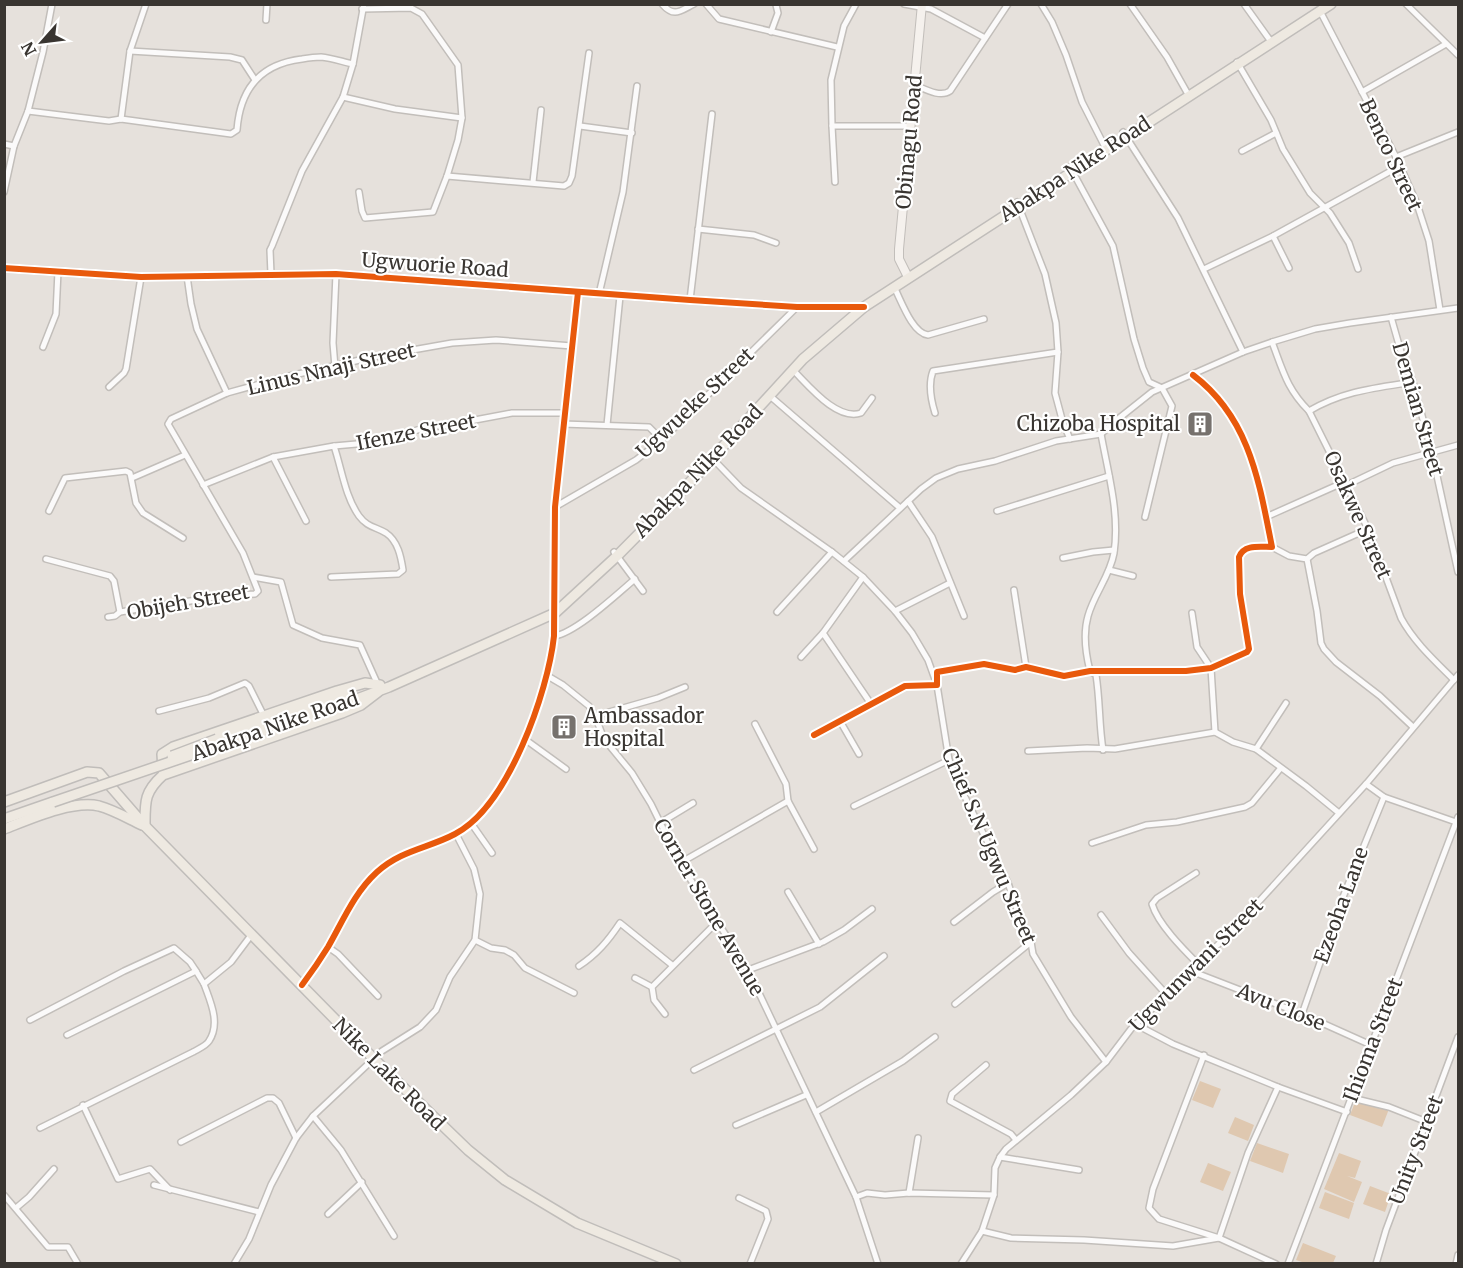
<svg xmlns="http://www.w3.org/2000/svg" width="1463" height="1268" font-family="Merriweather,serif">
<rect width="100%" height="100%" fill="#e6e1dc"/>
<!-- green -->
<g fill="#dfc8b0">
<path d="M1200,1081L1221,1089L1213,1108L1192,1100Z"/>
<path d="M1357,1097L1389,1109L1382,1127L1350,1115Z"/>
<path d="M1235,1117L1254,1125L1248,1141L1228,1133Z"/>
<path d="M1257,1143L1289,1154L1283,1173L1250,1161Z"/>
<path d="M1339,1153L1361,1161L1355,1178L1347,1176L1362,1182L1354,1202L1324,1189Z"/>
<path d="M1208,1163L1231,1172L1223,1191L1200,1182Z"/>
<path d="M1370,1186L1391,1194L1385,1212L1363,1204Z"/>
<path d="M1325,1192L1354,1203L1349,1219L1319,1208Z"/>
<path d="M1303,1243L1336,1256L1333,1263H1305L1296,1260Z"/>
</g>
<g fill="none" stroke-linecap="round" stroke-linejoin="round">
<defs>
<g id="street">
<path d="M662,4C674,18 680,11 694,4"/>
<path d="M706,4L719,19L837,47"/>
<path d="M856,4L844,26L831,80L832,126H910"/>
<path d="M904,4L931,9L985,38"/>
<path d="M1041,4L1052,22L1066,55L1082,102L1106,149"/>
<path d="M1130,4L1167,57L1189,96"/>
<path d="M1244,4L1272,43"/>
<path d="M1406,4L1458,55"/>
<path d="M1320,11L1396,157L1417,204L1429,241L1440,310"/>
<path d="M266,20L267,4"/>
<path d="M771,32L778,13L776,5"/>
<path d="M130,51L230,57L242,60L255,80"/>
<path d="M1237,62L1271,120L1283,149L1310,193L1330,213L1349,243L1358,269"/>
<path d="M915,85C925,89 940,98 950,91L1008,4"/>
<path d="M1362,92L1446,44"/>
<path d="M343,97L395,109L462,118"/>
<path d="M28,111L109,121L121,119L231,134L237,130C240,89 260,64 302,59C308,58 315,57 321,57C332,58 343,62 353,64"/>
<path d="M121,119L130,51L146,4"/>
<path d="M580,126L632,133"/>
<path d="M832,126L835,182"/>
<path d="M1123,132L1178,218L1243,352"/>
<path d="M4,144L14,146"/>
<path d="M1242,151L1276,133"/>
<path d="M1396,157L1458,132"/>
<path d="M1070,167L1113,246L1134,339L1143,368L1149,382L1162,388L1172,406L1145,517"/>
<path d="M447,176L564,186L569,183L572,176L589,53"/>
<path d="M533,182L541,110"/>
<path d="M4,192L14,146L28,111L43,52L52,4"/>
<path d="M359,192L362,211L365,218L433,212L447,176L458,140L462,118L458,65L422,14L411,8L362,9"/>
<path d="M1017,202L1045,274L1056,323L1058,352L1055,393L1063,423L1070,439"/>
<path d="M698,229L754,235L776,243"/>
<path d="M1273,236L1289,268"/>
<path d="M1204,269L1273,236L1400,166"/>
<path d="M271,274L270,250L272,246L302,171L343,97L353,64L364,4"/>
<path d="M187,276L191,304L197,329L227,393"/>
<path d="M894,287C901,300 912,333 928,335L984,319"/>
<path d="M599,294L623,192L637,86"/>
<path d="M690,300L712,114"/>
<path d="M1391,317L1403,359L1413,382L1432,453L1458,572"/>
<path d="M1272,342C1283,371 1287,389 1309,411L1368,529L1401,618C1414,642 1435,661 1454,680"/>
<path d="M43,347L56,314L58,271"/>
<path d="M335,367L333,343L336,274"/>
<path d="M793,370C809,386 837,421 861,413L872,398"/>
<path d="M109,387L124,373L126,369L141,277"/>
<path d="M770,396L900,508"/>
<path d="M1309,411C1343,391 1375,388 1413,382"/>
<path d="M935,413C931,400 928,384 933,371L1058,352"/>
<path d="M563,424L649,427L662,440"/>
<path d="M607,425L620,296"/>
<path d="M1101,434C1108,473 1120,513 1114,553C1110,576 1094,594 1088,616C1083,633 1086,655 1090,671L1096,675C1100,700 1099,725 1103,750"/>
<path d="M273,457L306,521"/>
<path d="M711,457L741,488L832,552L863,577L895,611L912,633L928,660L937,685L949,760L958,783L1008,883L1023,927L1031,942L1033,954L1071,1017L1106,1062"/>
<path d="M132,478L185,455"/>
<path d="M203,485L273,457L334,446L379,442L430,426H443L512,413H564"/>
<path d="M908,501L932,537L964,616"/>
<path d="M555,507L636,460L662,440L797,307"/>
<path d="M49,511L65,478L126,471L130,473L136,503L143,513L183,538"/>
<path d="M997,511L1109,476"/>
<path d="M1266,517L1340,484L1347,485L1393,463L1458,445"/>
<path d="M1272,547L1289,556L1307,559L1317,611L1321,643L1324,649L1336,662L1380,696L1413,727"/>
<path d="M614,552L643,591"/>
<path d="M1063,558L1093,552L1114,550"/>
<path d="M46,559L110,576L114,581L120,612"/>
<path d="M1307,559L1314,553L1368,529"/>
<path d="M844,561L921,489L936,478L958,469L995,461L1056,441L1101,434L1113,423L1152,392L1243,352L1272,342L1315,329L1350,323L1458,308"/>
<path d="M1109,570L1133,576"/>
<path d="M253,577L281,582L293,625L322,638L360,645L378,685"/>
<path d="M331,577L398,574L403,570C401,557 398,541 386,533C376,527 367,527 359,516C345,496 342,470 334,446"/>
<path d="M1014,590L1026,667"/>
<path d="M895,611L950,583"/>
<path d="M777,612L832,552"/>
<path d="M1192,613L1197,647L1211,668L1215,732"/>
<path d="M108,617L115,616L120,612L222,596L255,594L258,591L243,553L168,424L171,419L227,393L285,377L373,357L452,343L496,340L572,346"/>
<path d="M823,633L863,577"/>
<path d="M554,636C576,633 617,594 635,579"/>
<path d="M801,657L823,633L871,704"/>
<path d="M546,675L563,685L589,706L595,716L604,739L632,773L651,804L680,863L748,970L856,1197L878,1264"/>
<path d="M159,711L209,698L245,683L249,686L264,716"/>
<path d="M595,716L658,698L685,687"/>
<path d="M840,721L859,754"/>
<path d="M755,724L786,784L788,801L814,849"/>
<path d="M814,735L905,686L937,685V672L984,664L1015,670L1026,667L1064,676L1090,671H1186L1211,668L1247,652L1249,649L1240,594L1239,557C1244,544 1260,547 1272,547C1259,482 1250,418 1193,375"/>
<path d="M526,740L566,769"/>
<path d="M1256,749L1286,703"/>
<path d="M1028,751L1087,748L1115,749L1215,732L1233,742L1256,749L1306,786L1339,813"/>
<path d="M1366,784L1384,797L1456,822"/>
<path d="M854,806L949,760"/>
<path d="M471,823L492,853"/>
<path d="M660,823L693,803"/>
<path d="M1092,843L1146,825L1177,822L1245,807L1252,803L1280,769"/>
<path d="M680,863L788,801"/>
<path d="M1196,873L1157,898L1152,904C1158,924 1183,949 1198,964"/>
<path d="M788,892L819,944"/>
<path d="M1101,915L1129,953L1166,994"/>
<path d="M954,922L993,892L1008,883"/>
<path d="M475,940L491,948L505,950L514,955L525,968L574,993"/>
<path d="M328,947L338,954L378,996"/>
<path d="M579,966C597,954 608,941 620,923L672,965"/>
<path d="M748,970L823,942L844,930L872,909"/>
<path d="M1191,971L1302,1014L1371,1045"/>
<path d="M635,978L652,987"/>
<path d="M302,985C311,973 320,960 328,947C343,921 354,893 377,872C401,850 429,848 455,834C508,807 548,692 554,636L555,507L578,292"/>
<path d="M955,1004L1031,942"/>
<path d="M665,1014L654,1000L652,987L717,922"/>
<path d="M1302,1014L1343,897L1384,797"/>
<path d="M30,1020L124,971L174,948L190,962L196,971"/>
<path d="M1135,1024L1173,1044L1278,1087L1347,1112"/>
<path d="M67,1035L196,971L204,984"/>
<path d="M1204,1055L1153,1189L1149,1208L1159,1219L1219,1238L1276,1264"/>
<path d="M986,1065L952,1094L950,1101L1011,1134L1016,1140"/>
<path d="M694,1070L820,1007L884,956"/>
<path d="M1352,1098L1389,1107L1427,1122"/>
<path d="M83,1105L118,1179L150,1169L170,1190"/>
<path d="M816,1112L903,1061L935,1037"/>
<path d="M313,1116L341,1150L394,1236"/>
<path d="M736,1125L806,1095"/>
<path d="M40,1128L193,1052C198,1049 206,1046 209,1041C221,1023 210,1001 204,984L231,962L252,934"/>
<path d="M181,1142L267,1098H273L279,1103L296,1138"/>
<path d="M1000,1157L1079,1170"/>
<path d="M154,1185L259,1212"/>
<path d="M909,1193L918,1138"/>
<path d="M4,1195L48,1247H68L78,1264"/>
<path d="M856,1197L867,1193L885,1195L909,1193L994,1195"/>
<path d="M739,1198L766,1211L768,1219L750,1264"/>
<path d="M16,1208L29,1197L54,1169"/>
<path d="M328,1214L362,1182"/>
<path d="M982,1231L1011,1238L1084,1240L1173,1246L1219,1238L1248,1153L1278,1087"/>
<path d="M234,1264L249,1239L271,1185L296,1138L313,1116L382,1051L420,1027L436,1010L450,977L475,940L480,894L474,869L456,834"/>
<path d="M961,1264L982,1231L994,1195L995,1168L1000,1157L1006,1149L1071,1095L1106,1062L1131,1029L1232,931L1366,784L1458,675"/>
<path d="M1288,1264L1458,817"/>
<path d="M1376,1264L1386,1230L1458,1037"/>
<path d="M1456,1264L1458,1255"/>
</g>
<g id="secondary">
<path d="M4,268L141,277L336,274L690,300L797,307H864"/>
<path d="M908,277L899,259V249L922,4"/>
</g>
<g id="primary">
<path d="M217,739L349,695"/>
<path d="M220,745L330,709L389,687L555,613L617,556L696,476L803,359L864,307L1331,4"/>
<path d="M163,770L162,754L173,747L337,691L365,683L380,685"/>
<path d="M4,802L87,772L99,773L145,826L374,1059L468,1150L505,1180L577,1223L676,1264"/>
<path d="M4,819L53,802"/>
<path d="M145,826C145,802 144,792 163,775L342,713L361,705L378,692"/>
<path d="M4,829C30,819 72,800 99,806C114,810 129,819 142,825"/>
</g>
</defs>
<!-- street casing -->
<use href="#street" stroke="#c2beba" stroke-width="8"/>
<!-- secondary casing -->
<use href="#secondary" stroke="#c2beba" stroke-width="10"/>
<!-- primary casing -->
<use href="#primary" stroke="#c0bdba" stroke-width="12"/>
<!-- street -->
<use href="#street" stroke="#fbfafa" stroke-width="5"/>
<!-- secondary -->
<use href="#secondary" stroke="#f5f1ed" stroke-width="8"/>
<!-- primary -->
<use href="#primary" stroke="#eee9e1" stroke-width="9"/>
<defs>
<g id="primary-bridge">
<path d="M172,756L217,739"/>
<path d="M53,802L220,745"/>
</g>
</defs>
<!-- primary-bridge casing -->
<use href="#primary-bridge" stroke="#c0bdba" stroke-width="12" stroke-linecap="butt"/>
<!-- primary-bridge -->
<use href="#primary-bridge" stroke="#eee9e1" stroke-width="9"/>
<defs>
<g id="cycleway">
<path d="M4,268L141,277L336,274L690,300L797,307H864"/>
<path d="M814,735L905,686L937,685V672L984,664L1015,670L1026,667L1064,676L1090,671H1186L1211,668L1247,652L1249,649L1240,594L1239,557C1244,544 1260,547 1272,547C1259,482 1250,418 1193,375"/>
<path d="M302,985C311,973 320,960 328,947C343,921 354,893 377,872C401,850 429,848 455,834C508,807 548,692 554,636L555,507L578,292"/>
</g>
</defs>
<!-- cycleway casing -->
<use href="#cycleway" stroke="#fff" stroke-width="10"/>
<!-- cycleway -->
<use href="#cycleway" stroke="#e8590c" stroke-width="6"/>
</g>
<!-- icons -->
<defs>
<symbol id="building-square" viewBox="-11 -11 22 22"><rect x="-9" y="-9" width="18" height="18" rx="4" fill="#76716d" stroke="#fff"/><path d="M-4-6H4V6H1V3H-1V6H-4ZM-2.5-4.3h1.7v1.8h-1.7ZM.8-4.3h1.7v1.8H.8ZM-2.5-1h1.7V.8h-1.7ZM.8-1h1.7V.8H.8Z" fill="#fff"/></symbol>
</defs>
<g fill-rule="evenodd">
<use href="#building-square" x="1185" y="409" width="30" height="30"/>
<use href="#building-square" x="549" y="712" width="30" height="30"/>
</g>
<g text-anchor="middle" stroke-width="4.5" stroke-linejoin="round" paint-order="stroke">
<!-- street labels -->
<g font-size="20" fill="#393531" stroke="#fff">
<text transform="translate(909 142) rotate(-85)" y="7">Obinagu Road</text>
<text transform="translate(1391 155) rotate(65)" y="7">Benco Street</text>
<text transform="translate(1075 169) rotate(-33)" y="7">Abakpa Nike Road</text>
<text transform="translate(435 265) rotate(4)" y="7">Ugwuorie Road</text>
<text transform="translate(331 369) rotate(-13)" y="7">Linus Nnaji Street</text>
<text transform="translate(695 403) rotate(-43)" y="7">Ugwueke Street</text>
<text transform="translate(1418 409) rotate(74)" y="7">Demian Street</text>
<text transform="translate(416 432) rotate(-11)" y="7">Ifenze Street</text>
<text transform="translate(698 471) rotate(-46)" y="7">Abakpa Nike Road</text>
<text transform="translate(1358 515) rotate(66)" y="7">Osakwe Street</text>
<text transform="translate(188 602) rotate(-10)" y="7">Obijeh Street</text>
<text transform="translate(275 726) rotate(-19)" y="7">Abakpa Nike Road</text>
<text transform="translate(989 846) rotate(67)" y="7">Chief S.N Ugwu Street</text>
<text transform="translate(1341 905) rotate(-70)" y="7">Ezeoha Lane</text>
<text transform="translate(709 907) rotate(60)" y="7">Corner Stone Avenue</text>
<text transform="translate(1196 965) rotate(-45)" y="7">Ugwunwani Street</text>
<text transform="translate(1281 1007) rotate(22)" y="7">Avu Close</text>
<text transform="translate(1373 1040) rotate(-69)" y="7">Ihioma Street</text>
<text transform="translate(389 1074) rotate(45)" y="7">Nike Lake Road</text>
<text transform="translate(1416 1150) rotate(-69)" y="7">Unity Street</text>
</g>
<!-- poi labels -->
<g font-size="20" fill="#393531" stroke="#fff" text-anchor="end">
<text x="1180" y="431">Chizoba Hospital</text>
<text x="584" y="723" text-anchor="start">Ambassador<tspan x="584" dy="23">Hospital</tspan></text>
</g>
</g>
<!-- border -->
<rect width="1463" height="1268" fill="none" stroke="#393531" stroke-width="12"/>
<!-- north arrow -->
<g transform="translate(42 42) rotate(242)" stroke="#ffffff" stroke-width="4.5" paint-order="stroke">
<path d="M0-4.5L10 22L0 15L-10 22Z" fill="#393531"/>
<text y="-9" font-size="16" font-weight="bold" text-anchor="middle" fill="#393531">N</text>
</g>
</svg>
